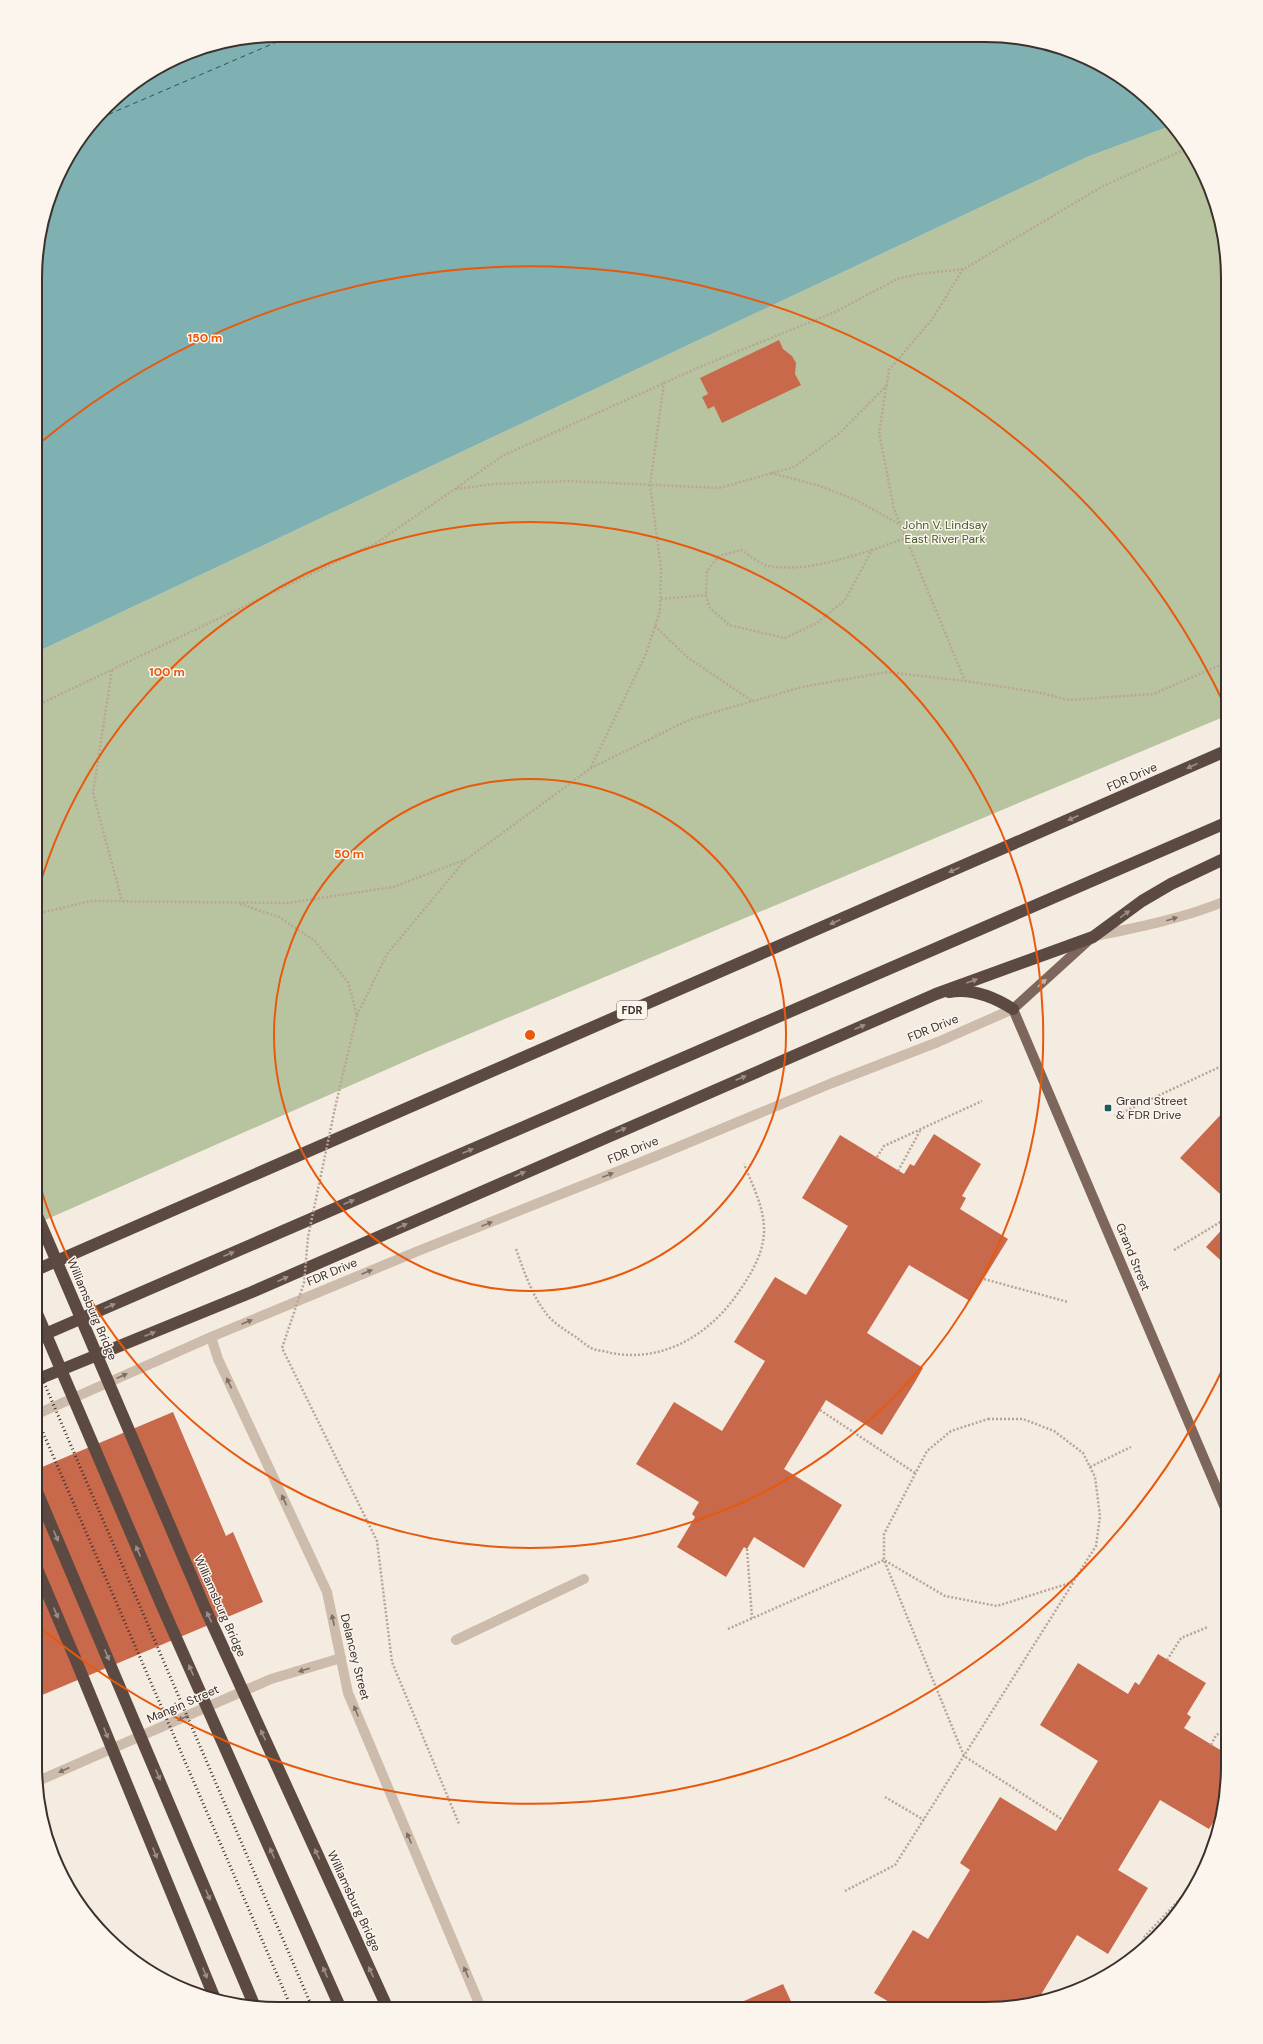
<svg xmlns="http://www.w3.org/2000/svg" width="1263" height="2044" font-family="'DM Sans',sans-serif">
<rect width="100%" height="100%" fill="#f4ebe1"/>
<!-- green -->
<path fill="#b8c4a0" d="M1173,125L1178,130L1210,185L1228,278V715L424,1053L36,1224L37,652L1087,157Z"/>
<!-- water -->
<path fill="#7fb0b2" d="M278,35L1017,37L1078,54L1133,85L1173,125L1087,157L37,652V246L60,170L118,95L185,53Z"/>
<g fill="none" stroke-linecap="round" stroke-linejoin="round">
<!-- ferry -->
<path stroke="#1f5a5e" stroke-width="1" stroke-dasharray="5 4" stroke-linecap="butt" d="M100,118L293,35"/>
</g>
<!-- building -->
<g fill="#c8694b">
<path d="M779,340L783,349L792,356L796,363L795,374L801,385L722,423L714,406L708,409L702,397L708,394L700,378Z"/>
<path d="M1228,1107V1201L1180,1158Z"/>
<path d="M934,1134L981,1164L962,1196L966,1198L960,1209L1008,1239L970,1301L909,1265L867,1333L923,1368L915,1382L882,1435L826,1400L784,1469L842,1505L804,1568L754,1537L747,1549L744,1547L726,1577L677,1547L695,1517L692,1514L699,1502L636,1464L674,1402L722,1431L765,1361L734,1342L775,1277L806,1295L848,1226L802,1198L840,1135L904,1174L910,1164L914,1166Z"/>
<path d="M1228,1223V1267L1206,1247Z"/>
<path d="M173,1412L226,1536L233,1532L263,1602L35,1698V1470Z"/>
<path d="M1158,1654L1206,1683L1187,1714L1191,1717L1184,1728L1227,1754V1782L1223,1807L1209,1829L1160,1800L1118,1870L1148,1888L1108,1954L1077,1935L1039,1998L985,2009H901L874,1993L913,1930L928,1939L970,1870L960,1863L1000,1797L1056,1831L1098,1761L1040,1725L1078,1663L1128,1694L1135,1682L1139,1685Z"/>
<path d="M783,1984L794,2008H728Z"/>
</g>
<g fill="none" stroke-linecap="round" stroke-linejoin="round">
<!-- path -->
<g stroke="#b9a596" stroke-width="2.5" stroke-dasharray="2 2" stroke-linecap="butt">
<path d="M963,269L933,318L889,370L879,433L894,509L965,681"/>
<path d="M771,473L817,485L856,500L899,524"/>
<path d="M456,489L494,484L568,481L719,488L794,467L840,433L887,385"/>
<path d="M872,550C839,560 803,572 768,566C760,564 749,555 741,550L719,556L707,571L706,595L710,608L729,625L785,638L817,623L845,600L872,550L906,538"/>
<path d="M661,599L706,595"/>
<path d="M655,626L687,657L752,701"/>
<path d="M112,670L93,793L122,901"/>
<path d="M36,706L378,542L504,455L702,366L835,312L897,279L919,274L964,269L1103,186L1188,148"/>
<path d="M591,767L646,654L660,611L661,568L650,485L664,382"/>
<path d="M240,904L279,917L315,941L348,982L357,1015"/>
<path d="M36,914L91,901L288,903L393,887L467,859L591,768L691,719L802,687L887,672L965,681L1042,693L1069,700L1153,694L1228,662"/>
<path d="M357,1015L387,954L466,859"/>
<path d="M1115,1116L1228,1063"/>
<path d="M877,1157L884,1146L982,1101"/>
<path d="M898,1171L920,1131"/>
<path d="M516,1249C524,1271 531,1293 545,1312C552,1322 566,1331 576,1337C581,1341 587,1346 593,1349C599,1351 606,1351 611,1353C663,1363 709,1335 738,1293C751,1274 765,1252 764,1227C763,1205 752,1184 744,1164"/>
<path d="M1174,1250L1227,1218"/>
<path d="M984,1279L1068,1302"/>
<path d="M820,1410L915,1473"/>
<path d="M988,1419H1023L1054,1431L1083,1453L1095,1477L1100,1516L1096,1546L1073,1582L997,1606L945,1596L884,1560V1534L927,1451L951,1431Z"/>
<path d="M1090,1467L1131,1447"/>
<path d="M747,1549L752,1618"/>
<path d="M728,1629L884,1560L964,1756L1063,1820"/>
<path d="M1167,1660L1181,1638L1208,1627"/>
<path d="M1211,1745L1216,1735L1227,1730"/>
<path d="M885,1797L924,1820"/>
<path d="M845,1891L895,1865L1073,1583"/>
<path d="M1136,1956L1145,1936L1195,1883"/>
</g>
<!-- service -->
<path stroke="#cdbbac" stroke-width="10" d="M456,1640L584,1579"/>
<!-- minor -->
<g stroke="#cdbbac" stroke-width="10">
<path d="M1095,936C1140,927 1185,918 1228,900"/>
<path d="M211,1337L218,1359L327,1592L348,1693L481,2008"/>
<path d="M35,1415L211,1337L418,1251L654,1157L832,1083L938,1042L1013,1009"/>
<path d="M38,1781L271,1679L341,1658"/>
</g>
<!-- primary -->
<path stroke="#7d675c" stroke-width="10" d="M1090,939L1013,1009L1228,1515"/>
<!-- motorway -->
<g stroke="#5c4a42" stroke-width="12">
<path d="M949,992C971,988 994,997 1013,1009"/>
<path d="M36,1270L1228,750"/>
<path d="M36,1338L1228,822"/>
<path d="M36,1380L252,1292L936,994L1093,937L1142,901L1171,884L1228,857"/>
</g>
<!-- rail -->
<g stroke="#3b302b" stroke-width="3" stroke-dasharray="1 3" stroke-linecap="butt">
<path d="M36,1364L312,2007"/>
<path d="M35,1414L291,2007"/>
</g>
<!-- path-bridge -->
<path stroke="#b9a596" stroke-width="2.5" stroke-dasharray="2 2" stroke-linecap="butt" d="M357,1015L335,1108L308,1237L304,1283L282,1348L377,1541L392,1662L459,1824"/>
<!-- motorway-bridge -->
<g stroke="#5c4a42" stroke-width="12">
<path d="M36,1213L205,1608L387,2007"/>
<path d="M36,1311L162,1606L340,2007"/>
<path d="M35,1487L255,2007"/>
<path d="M35,1564L75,1658L215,1999"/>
</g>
</g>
<!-- one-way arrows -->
<defs><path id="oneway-solid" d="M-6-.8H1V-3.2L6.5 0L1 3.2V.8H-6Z"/></defs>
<g fill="#9c8e87">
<use href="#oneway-solid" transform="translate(1192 766) rotate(156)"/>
<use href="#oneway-solid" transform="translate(1073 818) rotate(156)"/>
<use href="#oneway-solid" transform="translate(954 870) rotate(156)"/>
<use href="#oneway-solid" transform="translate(1125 914) rotate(-36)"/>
<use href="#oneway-solid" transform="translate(835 922) rotate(156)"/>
<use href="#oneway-solid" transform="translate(972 981) rotate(-20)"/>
<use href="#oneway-solid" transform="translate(860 1027) rotate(-23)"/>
<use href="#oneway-solid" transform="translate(741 1078) rotate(-23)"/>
<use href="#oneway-solid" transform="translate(621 1130) rotate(-23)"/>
<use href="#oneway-solid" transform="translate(468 1151) rotate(-23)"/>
<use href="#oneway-solid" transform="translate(520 1174) rotate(-24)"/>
<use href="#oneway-solid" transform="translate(349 1202) rotate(-23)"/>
<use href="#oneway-solid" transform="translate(402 1226) rotate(-24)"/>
<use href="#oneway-solid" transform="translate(229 1254) rotate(-23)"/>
<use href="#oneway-solid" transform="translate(283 1279) rotate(-24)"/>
<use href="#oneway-solid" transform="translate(110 1306) rotate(-23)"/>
<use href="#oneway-solid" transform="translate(150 1334) rotate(-22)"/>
<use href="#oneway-solid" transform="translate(56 1536) rotate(67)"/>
<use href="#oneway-solid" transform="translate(138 1551) rotate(-113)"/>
<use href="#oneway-solid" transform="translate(56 1613) rotate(67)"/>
<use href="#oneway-solid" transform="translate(209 1617) rotate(-115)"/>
<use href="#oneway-solid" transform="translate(107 1655) rotate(67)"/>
<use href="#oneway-solid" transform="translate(191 1670) rotate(-114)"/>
<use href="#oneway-solid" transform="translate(106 1733) rotate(68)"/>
<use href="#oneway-solid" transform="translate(263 1735) rotate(-115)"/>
<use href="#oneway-solid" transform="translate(158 1775) rotate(67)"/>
<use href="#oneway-solid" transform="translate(155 1853) rotate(68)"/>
<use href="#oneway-solid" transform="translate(272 1853) rotate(-114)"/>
<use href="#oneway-solid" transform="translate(317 1854) rotate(-115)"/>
<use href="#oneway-solid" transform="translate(208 1895) rotate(67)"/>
<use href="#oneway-solid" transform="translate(325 1972) rotate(-114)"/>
<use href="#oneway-solid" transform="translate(371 1972) rotate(-115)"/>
<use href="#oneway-solid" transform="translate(205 1973) rotate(68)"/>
</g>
<g fill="#7d6f65">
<use href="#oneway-solid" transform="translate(1172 919) rotate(-17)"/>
<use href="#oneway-solid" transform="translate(608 1175) rotate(-22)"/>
<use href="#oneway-solid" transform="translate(487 1224) rotate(-22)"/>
<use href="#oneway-solid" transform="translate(367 1272) rotate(-23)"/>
<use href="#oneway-solid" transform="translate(247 1322) rotate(-23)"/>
<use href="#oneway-solid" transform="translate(122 1376) rotate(-24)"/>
<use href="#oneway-solid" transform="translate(229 1383) rotate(-115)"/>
<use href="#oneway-solid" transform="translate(284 1500) rotate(-115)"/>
<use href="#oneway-solid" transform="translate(333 1620) rotate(-102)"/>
<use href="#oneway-solid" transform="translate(304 1670) rotate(163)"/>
<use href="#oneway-solid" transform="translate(356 1711) rotate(-112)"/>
<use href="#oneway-solid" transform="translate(183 1718) rotate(156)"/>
<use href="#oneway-solid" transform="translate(64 1770) rotate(156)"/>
<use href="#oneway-solid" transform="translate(409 1838) rotate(-113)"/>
<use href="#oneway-solid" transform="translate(466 1972) rotate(-113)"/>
</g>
<use fill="#c2b5ac" href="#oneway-solid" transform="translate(1042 983) rotate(-42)"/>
<!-- distance rings -->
<g fill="none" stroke="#e8590c" stroke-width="2">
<circle cx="530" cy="1035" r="256"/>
<path d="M37 894A513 513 0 1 1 37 1176"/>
<path d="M1227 1360A769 769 0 0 1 36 1624M41 442A769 769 0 0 1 1227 710"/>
</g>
<!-- markers -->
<rect fill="#1f5a5e" stroke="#fbf5ee" stroke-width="1.5" x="1104" y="1104" width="8" height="8" rx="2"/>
<g text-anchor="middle" stroke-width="3" stroke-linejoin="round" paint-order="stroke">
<!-- shield labels -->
<rect fill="#fbf5ee" stroke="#756b66" stroke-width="1" x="617" y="1001" width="30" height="18" rx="3"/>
<g font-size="11" font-weight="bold" fill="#3b302b">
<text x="632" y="1014">FDR</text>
</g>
<!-- park labels -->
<g font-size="12" fill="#4a5a2e" stroke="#fbf5ee">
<text x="945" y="529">John V. Lindsay<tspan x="945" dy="14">East River Park</tspan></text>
</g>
<!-- street labels -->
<g font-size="12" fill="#3b302b" stroke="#fbf5ee">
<text transform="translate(1132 777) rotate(-24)" y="4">FDR Drive</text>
<text transform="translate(933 1028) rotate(-22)" y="4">FDR Drive</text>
<text transform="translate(633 1150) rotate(-22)" y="4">FDR Drive</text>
<text transform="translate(1133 1257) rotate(68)" y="4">Grand Street</text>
<text transform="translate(332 1272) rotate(-23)" y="4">FDR Drive</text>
<text transform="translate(92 1309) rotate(67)" y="4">Williamsburg Bridge</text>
<text transform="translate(220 1606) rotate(66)" y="4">Williamsburg Bridge</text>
<text transform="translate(355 1657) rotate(76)" y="4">Delancey Street</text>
<text transform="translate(183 1704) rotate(-24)" y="4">Mangin Street</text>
<text transform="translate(354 1901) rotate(65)" y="4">Williamsburg Bridge</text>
</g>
<!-- poi labels -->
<g font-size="12" fill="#3b302b" stroke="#fbf5ee" text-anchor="start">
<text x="1116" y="1105">Grand Street<tspan x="1116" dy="14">&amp; FDR Drive</tspan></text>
</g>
</g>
<!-- crop -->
<path d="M0 0H1263V2044H0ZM278 42H985A236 236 0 0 1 1221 278V1766A236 236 0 0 1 985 2002H278A236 236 0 0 1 42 1766V278A236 236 0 0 1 278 42Z" fill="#fbf5ee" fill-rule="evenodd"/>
<path fill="none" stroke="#3b302b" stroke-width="2" d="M278 42H985A236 236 0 0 1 1221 278V1766A236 236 0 0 1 985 2002H278A236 236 0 0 1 42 1766V278A236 236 0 0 1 278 42Z"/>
<circle cx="530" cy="1035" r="6" fill="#e8590c" stroke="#fbf5ee" stroke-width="2"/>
<g font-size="12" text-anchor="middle" font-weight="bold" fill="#e8590c" stroke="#fbf5ee" stroke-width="3" stroke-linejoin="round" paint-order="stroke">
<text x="205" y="342">150 m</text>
<text x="167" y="676">100 m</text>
<text x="349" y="858">50 m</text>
</g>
</svg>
